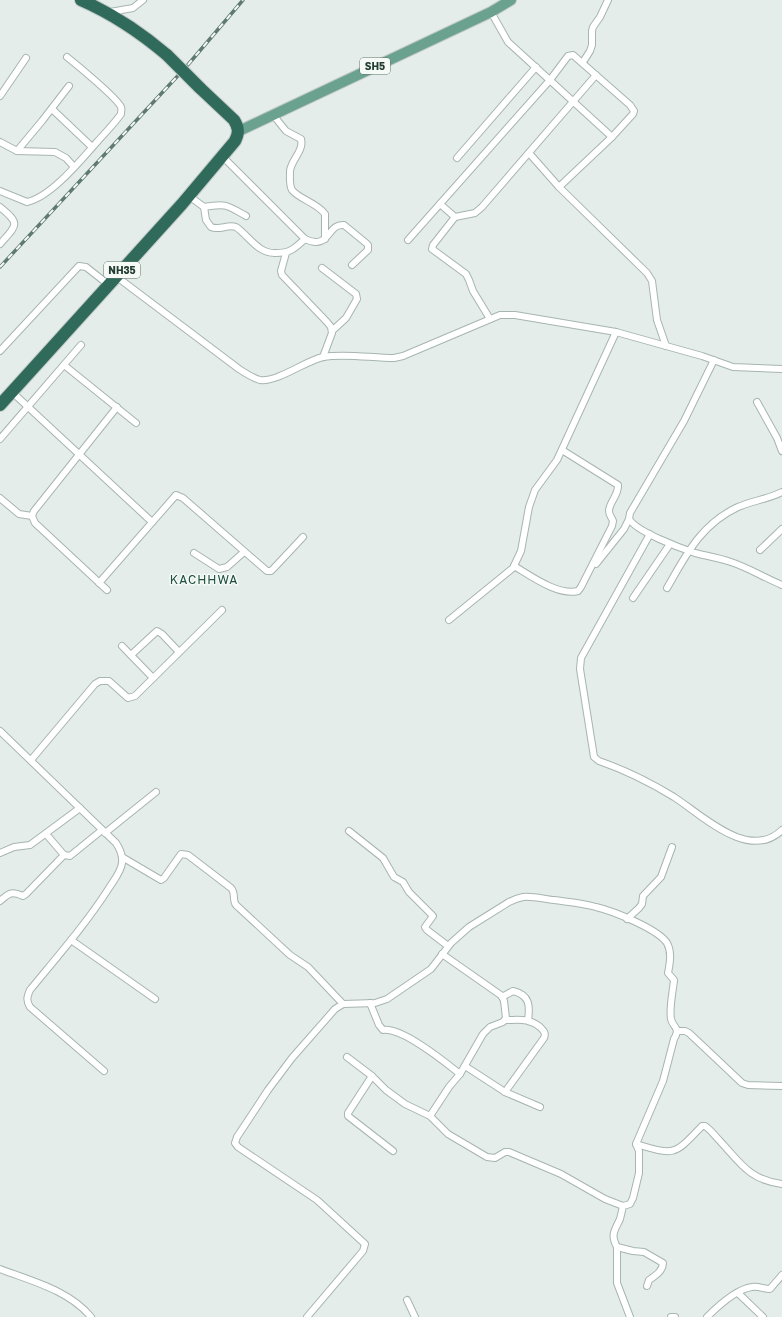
<svg xmlns="http://www.w3.org/2000/svg" width="782" height="1317" font-family="'Golos Text',sans-serif">
<rect width="100%" height="100%" fill="#e4ede9"/>
<g fill="none" stroke-linecap="round" stroke-linejoin="round">
<defs>
<g id="street">
<path d="M110,12L133,8L143,0"/>
<path d="M491,12L508,42L612,137"/>
<path d="M583,62L590,51L592,45V31L593,27L600,17L608,0"/>
<path d="M0,96L26,58"/>
<path d="M52,109L92,147"/>
<path d="M274,116L286,131L301,139C304,151 291,160 290,171C290,177 289,185 292,190C299,199 317,203 325,214V239"/>
<path d="M0,142L17,151L55,152L66,158L74,167"/>
<path d="M17,151L42,121L69,86"/>
<path d="M529,153L559,187L647,273L652,281L657,320L666,346"/>
<path d="M222,156L305,239C330,251 327,223 344,225L366,243L368,245V250L352,265"/>
<path d="M457,158L536,67"/>
<path d="M0,191L27,202C51,197 81,160 97,142C105,133 114,124 121,114C121,111 122,110 121,107C117,98 77,65 67,57"/>
<path d="M189,196L204,207L206,220L211,227C220,231 227,224 236,227C249,236 258,254 276,253C291,253 295,248 305,239"/>
<path d="M440,204L455,217L475,213L482,207L596,75"/>
<path d="M0,207C21,224 17,225 0,244"/>
<path d="M204,207C226,203 227,205 246,216"/>
<path d="M455,217L433,245L432,249L466,274L469,280L473,291L490,319"/>
<path d="M408,240L550,80L568,56L573,55L630,105L634,111L633,114L612,137L559,187"/>
<path d="M286,253L281,271L282,275L327,322L331,327L332,333L323,357"/>
<path d="M322,268L356,294L357,299L346,318L333,330"/>
<path d="M117,277L239,369C245,373 253,378 260,380C278,382 305,361 323,357C344,353 372,358 394,358L403,356L500,315H515L616,332L702,356L733,367L782,369"/>
<path d="M0,351L79,266L86,267L109,285"/>
<path d="M714,360L684,421L630,513L629,519C637,532 680,548 695,553C707,556 719,558 731,562C749,568 765,578 782,585"/>
<path d="M64,365L136,423"/>
<path d="M12,392L152,522"/>
<path d="M757,402L777,438L782,451"/>
<path d="M0,439L81,345"/>
<path d="M0,498L19,514L32,516"/>
<path d="M650,534L581,658L580,669L594,757L599,761C625,770 651,783 674,797C702,815 749,862 782,830"/>
<path d="M760,550L782,529"/>
<path d="M194,553L219,569L227,567L244,552"/>
<path d="M596,564L624,529L629,519"/>
<path d="M514,566C531,576 558,596 578,591L581,587L612,526L613,521C612,518 609,515 609,511C609,502 619,495 618,485L562,450"/>
<path d="M99,583L176,495L183,498L267,571H271L274,568L303,537"/>
<path d="M667,588C686,555 701,524 738,507C752,501 768,499 782,492"/>
<path d="M107,590L35,523L32,516L34,511L117,407"/>
<path d="M633,598L670,544"/>
<path d="M449,620L513,568L521,551L529,507L535,490L557,460L616,332"/>
<path d="M122,646L153,678"/>
<path d="M131,655L157,631L162,634L179,652"/>
<path d="M0,731L116,843C120,849 123,855 122,863C121,872 114,880 109,888C86,924 57,957 30,990C27,997 26,1000 30,1007L104,1071"/>
<path d="M31,760L95,684L100,681H109L128,698L135,696L222,610"/>
<path d="M349,831L383,858L394,877L403,882L409,892L433,916L425,927L427,930L448,946"/>
<path d="M105,833L156,792"/>
<path d="M46,834L64,855L70,856L102,830"/>
<path d="M0,853L14,847L30,845L80,808"/>
<path d="M122,857L161,880L164,878L181,854L188,855L231,888C236,893 232,900 236,905L290,955L308,967L343,1004"/>
<path d="M0,901C9,893 11,891 23,896L26,894L64,855"/>
<path d="M627,919L639,908L642,904L643,896L661,877L672,847"/>
<path d="M71,940L155,999"/>
<path d="M502,997L513,991C530,995 530,1006 528,1020"/>
<path d="M370,1003L379,1025L383,1030C402,1027 445,1062 460,1074"/>
<path d="M677,1031H685L689,1033L742,1083L748,1085L782,1086"/>
<path d="M347,1057L372,1076L386,1090L405,1104L430,1116L448,1134L487,1157L495,1158L505,1152H509L561,1174L605,1199L623,1206"/>
<path d="M465,1066L505,1092L540,1107"/>
<path d="M372,1076L348,1113V1116L393,1151"/>
<path d="M505,1092L544,1038C546,1033 544,1031 540,1027C528,1018 521,1020 506,1020"/>
<path d="M430,1116L449,1087L460,1074L483,1034L490,1027L503,1022L506,1018L504,1001L502,996L442,954"/>
<path d="M636,1144C676,1156 674,1155 702,1126H705C711,1130 715,1136 720,1141C741,1164 750,1180 782,1184"/>
<path d="M617,1247L633,1251L644,1252L663,1263C663,1271 655,1276 649,1280L647,1286"/>
<path d="M0,1269C31,1281 69,1290 91,1317"/>
<path d="M738,1293L763,1317"/>
<path d="M407,1300L415,1317"/>
<path d="M307,1317L363,1251L365,1244L317,1200L238,1147L235,1143L237,1137L268,1090L292,1058L335,1009L343,1004L375,1003L387,999L431,969L451,943L469,927L509,902C513,900 518,898 523,897C533,896 544,899 554,900C568,902 583,903 596,907C613,911 658,929 667,943C672,952 670,963 668,973L674,980C673,991 669,1008 671,1019C673,1028 681,1027 674,1039L663,1081L636,1144L639,1151V1173L633,1198L630,1204L623,1206C622,1211 621,1215 620,1219C615,1230 610,1234 617,1247V1283L630,1317"/>
<path d="M671,1317H675"/>
<path d="M707,1317C717,1307 737,1289 752,1287C758,1286 764,1289 770,1289L782,1275"/>
</g>
<path id="primary" d="M239,131L491,12L511,0"/>
<g id="highway">
<path d="M81,0C113,14 140,32 167,55"/>
<path d="M0,405L182,204L235,141C239,133 239,128 234,120L200,88"/>
</g>
</defs>
<!-- street casing -->
<use href="#street" stroke="#a7b5b0" stroke-width="8"/>
<!-- primary casing -->
<use href="#primary" stroke="#c2c9c7" stroke-width="12"/>
<!-- highway casing -->
<use href="#highway" stroke="#c2c9c7" stroke-width="14"/>
<!-- street -->
<use href="#street" stroke="#fff" stroke-width="6"/>
<!-- primary -->
<use href="#primary" stroke="#6aa18f" stroke-width="10"/>
<!-- highway -->
<use href="#highway" stroke="#306a5a" stroke-width="12"/>
<defs>
<path id="rail" d="M0,267L186,67L243,0"/>
</defs>
<!-- rail casing -->
<use href="#rail" stroke="#5f7a71" stroke-width="3.5"/>
<!-- rail -->
<use href="#rail" stroke="#f5faf7" stroke-width="2" stroke-dasharray="6" stroke-linecap="butt"/>
<defs>
<path id="highway-bridge" d="M167,55L200,88"/>
</defs>
<!-- highway-bridge casing -->
<use href="#highway-bridge" stroke="#c2c9c7" stroke-width="14" stroke-linecap="butt"/>
<!-- highway-bridge -->
<use href="#highway-bridge" stroke="#306a5a" stroke-width="12"/>
</g>
<g text-anchor="middle" stroke-width="3" stroke-linejoin="round" paint-order="stroke">
<!-- shield labels -->
<g fill="#f5faf7" stroke="#637670" stroke-width="1">
<rect x="360" y="58" width="30" height="16" rx="3"/>
<rect x="104" y="262" width="36" height="16" rx="3"/>
</g>
<g font-size="10" font-weight="bold" fill="#243e36">
<text x="375" y="70">SH5</text>
<text x="122" y="274">NH35</text>
</g>
<!-- neighbourhood labels -->
<g font-size="12" letter-spacing="1" fill="#205041" stroke="#f5faf7">
<text x="204" y="584">KACHHWA</text>
</g>
</g>
</svg>
